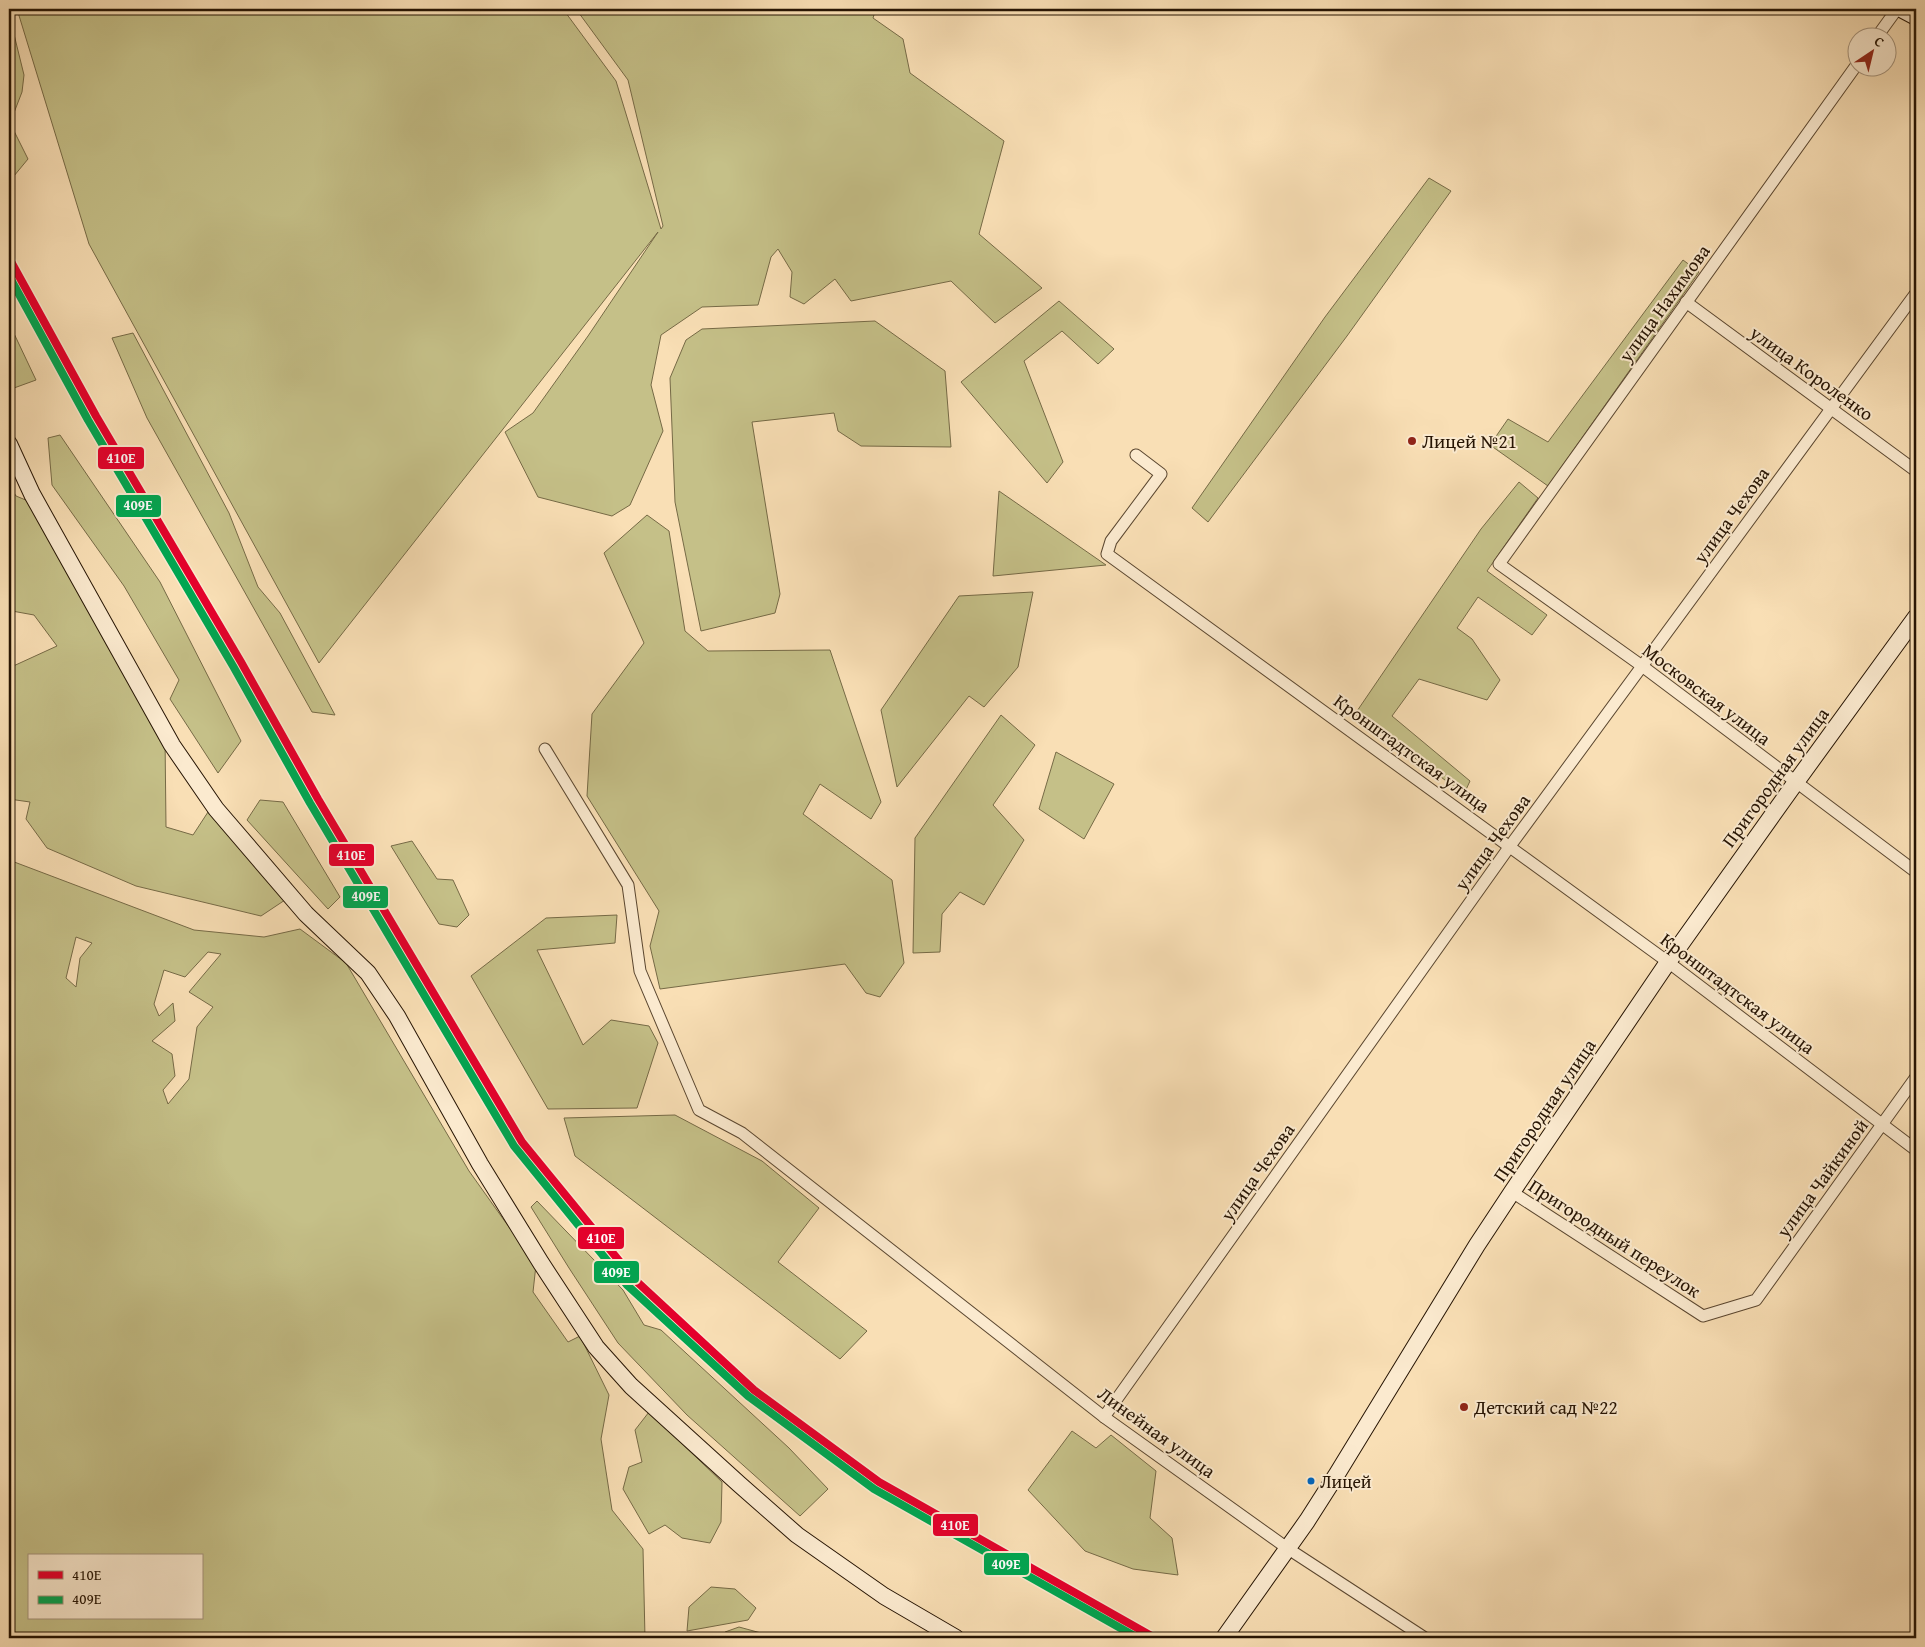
<svg xmlns="http://www.w3.org/2000/svg" width="1925" height="1647" font-family="'Gentium Book Plus',serif">
<rect width="100%" height="100%" fill="#f9dfb5"/>
<filter id="stains"><feTurbulence type="fractalNoise" baseFrequency=".004" numOctaves="4"/><feColorMatrix values="0 0 0 0 .2 0 0 0 0 .09 0 0 0 0 .02 0 0 0 .5 -.17"/></filter>
<radialGradient id="worn" r=".72"><stop offset=".6" stop-color="#630" stop-opacity="0"/><stop offset="1" stop-color="#630" stop-opacity=".3"/></radialGradient>
<!-- green -->
<g fill="#c5c088" stroke="#766a46" fill-rule="evenodd">
<path d="M17,9H563L616,81L661,229L663,226L628,80L576,9H876L873,18L903,39L910,73L1004,141L979,234L1042,288L995,323L951,281L851,301L835,279L804,304L790,297L792,272L778,249L771,257L758,305L702,307L661,335L651,385L663,431L630,505L612,516L538,497L505,432L533,413L588,336L658,232L319,663L89,244Z"/>
<path d="M9,14L24,75L22,92L10,123L28,159L9,182Z"/>
<path d="M1429,178L1451,191L1347,336L1208,522L1192,508L1325,317Z"/>
<path d="M1683,260L1699,272L1548,486L1490,445L1508,419L1548,442Z"/>
<path d="M1059,301L1114,349L1098,364L1062,331L1024,361L1063,462L1047,483L961,382Z"/>
<path d="M875,321L945,371L951,447L861,446L838,431L834,413L752,422L780,594L775,613L701,631L675,502L670,378L686,340L702,329Z"/>
<path d="M9,323L36,380L14,388L9,378Z"/>
<path d="M133,333L229,513L258,587L280,613L335,715L312,712L147,418L112,338Z"/>
<path d="M60,435L160,582L241,741L218,773L170,699L179,680L124,586L52,485L48,438Z"/>
<path d="M1519,482L1538,498L1487,571L1547,615L1532,635L1478,597L1457,628L1472,639L1500,680L1487,700L1419,679L1392,716L1470,781L1464,794L1355,714L1481,529Z"/>
<path d="M9,484L16,496L33,503L165,736L166,827L193,835L208,812L238,836L291,896L261,916L136,886L47,848L26,819L30,802L9,799V668L57,646L34,615L12,611L9,601Z"/>
<path d="M999,491L1106,565L993,576Z"/>
<path d="M647,515L669,531L685,631L708,651L830,650L881,802L871,819L820,784L803,814L892,880L904,963L880,997L866,993L845,964L660,989L650,946L659,911L587,796L592,714L644,643L604,553Z"/>
<path d="M1033,592L1018,667L984,707L969,696L897,787L881,710L959,596Z"/>
<path d="M1001,715L1035,745L993,805L1024,840L984,905L960,892L942,914L940,952L913,953L915,838Z"/>
<path d="M1056,752L1114,784L1084,839L1039,809Z"/>
<path d="M260,800L283,802L340,897L328,909L247,820Z"/>
<path d="M412,841L437,879L453,880L469,915L457,927L439,924L391,846Z"/>
<path d="M9,860L194,930L264,937L300,929L346,963L469,1171L536,1265L533,1292L568,1342L580,1336L609,1395L601,1439L612,1510L643,1549L645,1638H9ZM76,937L92,943L80,958L76,987L66,978ZM208,952L221,954L189,992L213,1007L197,1027L189,1079L168,1104L163,1090L175,1076L172,1054L152,1041L175,1021L173,1003L159,1016L154,1004L164,970L185,977ZM29,1556H201V1618H29Z"/>
<path d="M617,915L615,943L537,950L583,1045L611,1020L649,1026L658,1043L637,1108L548,1109L471,976L546,918Z"/>
<path d="M675,1115L762,1161L819,1208L778,1262L867,1331L840,1359L575,1156L564,1118Z"/>
<path d="M537,1201L623,1290L644,1325L661,1330L789,1448L828,1489L800,1516L687,1415L618,1343L569,1268L531,1207Z"/>
<path d="M649,1412L722,1482L721,1522L710,1543L682,1538L665,1525L649,1534L623,1489L629,1467L642,1462L635,1430Z"/>
<path d="M1072,1431L1096,1448L1111,1435L1156,1471L1150,1518L1172,1538L1178,1575L1133,1569L1085,1551L1028,1490Z"/>
<path d="M711,1587L735,1589L756,1608L748,1620L687,1631L689,1607Z"/>
<path d="M739,1627L761,1633L762,1638H723L725,1632Z"/>
</g>
<g fill="none" stroke-linecap="round" stroke-linejoin="round">
<defs>
<g id="street">
<path d="M1876,38L1897,9"/>
<path d="M1858,63L1499,564L1642,666L1916,872"/>
<path d="M1686,302L1916,471"/>
<path d="M1136,455L1161,474L1111,541L1107,554L1668,962L1916,1150"/>
<path d="M545,749L628,885L640,971L699,1110L742,1133L1104,1417L1287,1548L1425,1638"/>
<path d="M1512,1192L1703,1316L1756,1300L1916,1077"/>
<path d="M1104,1417L1510,846L1916,293"/>
</g>
<g id="secondary">
<path d="M1901,9L1916,17"/>
<path d="M9,444L32,494L172,745L216,809L306,914L368,973L397,1016L480,1164L541,1263L596,1347L631,1386L739,1484L797,1535L884,1596L956,1638"/>
<path d="M1224,1638L1307,1521L1337,1474L1477,1245L1512,1192L1668,962L1796,782L1916,617"/>
</g>
</defs>
<!-- street casing -->
<use href="#street" stroke="#5b4730" stroke-width="13"/>
<!-- secondary casing -->
<use href="#secondary" stroke="#261403" stroke-width="18"/>
<!-- street -->
<use href="#street" stroke="#fbeacf" stroke-width="11"/>
<!-- secondary -->
<use href="#secondary" stroke="#fbeacf" stroke-width="16"/>
<defs>
<path id="rail-1" d="M9,258L96,416L241,662L318,799L522,1142L634,1279L754,1390L879,1482L1155,1638"/>
<path id="rail-2" d="M9,276L88,420L233,666L310,803L514,1146L627,1285L748,1396L874,1489L1138,1638"/>
</defs>
<!-- rail-1 casing -->
<use href="#rail-1" stroke="#fbeacf" stroke-width="11"/>
<!-- rail-2 casing -->
<use href="#rail-2" stroke="#fbeacf" stroke-width="11"/>
<!-- rail-1 -->
<use href="#rail-1" stroke="#e4002b" stroke-width="8"/>
<!-- rail-2 -->
<use href="#rail-2" stroke="#00a651" stroke-width="8"/>
</g>
<!-- markers -->
<g fill="#8f2418" stroke="#fbeacf" stroke-width="2">
<circle cx="1412" cy="441" r="5"/>
<circle cx="1464" cy="1407" r="5"/>
</g>
<circle fill="#0065bd" stroke="#fbeacf" stroke-width="2" cx="1311" cy="1481" r="4.5"/>
<g text-anchor="middle" stroke-width="4" stroke-linejoin="round" paint-order="stroke">
<!-- bus labels -->
<g font-size="18" fill="#261403" stroke="#fbeacf" text-anchor="start">
<text x="1320" y="1488">Лицей</text>
</g>
<!-- street labels -->
<g font-size="19" fill="#261403" stroke="#fbeacf">
<text transform="translate(1664 303) rotate(-54)" y="7">улица Нахимова</text>
<text transform="translate(1812 373) rotate(36)" y="7">улица Короленко</text>
<text transform="translate(1731 515) rotate(-54)" y="7">улица Чехова</text>
<text transform="translate(1707 694) rotate(37)" y="7">Московская улица</text>
<text transform="translate(1412 753) rotate(36)" y="7">Кронштадтская улица</text>
<text transform="translate(1775 777) rotate(-54)" y="7">Пригородная улица</text>
<text transform="translate(1492 842) rotate(-54)" y="7">улица Чехова</text>
<text transform="translate(1738 993) rotate(37)" y="7">Кронштадтская улица</text>
<text transform="translate(1544 1110) rotate(-56)" y="7">Пригородная улица</text>
<text transform="translate(1257 1172) rotate(-55)" y="7">улица Чехова</text>
<text transform="translate(1822 1178) rotate(-54)" y="7">улица Чайкиной</text>
<text transform="translate(1615 1238) rotate(33)" y="7">Пригородный переулок</text>
<text transform="translate(1157 1432) rotate(36)" y="7">Линейная улица</text>
</g>
<!-- poi labels -->
<g font-size="19" fill="#261403" stroke="#fbeacf" text-anchor="start">
<text x="1422" y="448">Лицей №21</text>
<text x="1474" y="1414">Детский сад №22</text>
</g>
</g>
<g stroke="#fbeacf" stroke-width="2">
<rect x="97" y="446" width="48" height="24" rx="5" fill="#e4002b"/>
<rect x="115" y="494" width="47" height="24" rx="5" fill="#00a651"/>
<rect x="328" y="843" width="47" height="24" rx="5" fill="#e4002b"/>
<rect x="342" y="885" width="47" height="24" rx="5" fill="#00a651"/>
<rect x="577" y="1226" width="48" height="24" rx="5" fill="#e4002b"/>
<rect x="593" y="1260" width="47" height="24" rx="5" fill="#00a651"/>
<rect x="932" y="1513" width="47" height="24" rx="5" fill="#e4002b"/>
<rect x="983" y="1552" width="47" height="24" rx="5" fill="#00a651"/>
</g>
<g font-size="14" text-anchor="middle" font-weight="bold" fill="#fff">
<text x="121" y="463">410E</text>
<text x="138" y="510">409E</text>
<text x="351" y="860">410E</text>
<text x="366" y="901">409E</text>
<text x="601" y="1243">410E</text>
<text x="616" y="1277">409E</text>
<text x="955" y="1530">410E</text>
<text x="1006" y="1569">409E</text>
</g>
<!-- margin -->
<rect width="1925" height="1647" fill="none" stroke="#f9dfb5" stroke-width="30"/>
<rect x="10" y="10" width="1905" height="1627" fill="none" stroke="#261403" stroke-width="2.5"/>
<rect x="15" y="15" width="1895" height="1617" fill="none" stroke="#261403"/>
<!-- legend -->
<rect x="28" y="1554" width="175" height="65" fill="#fbeacf" stroke="#a6947d"/>
<rect x="38" y="1571" width="25" height="8" fill="#e4002b" stroke="#a6947d"/>
<text x="72" y="1580" font-size="15" fill="#261403">410E</text>
<rect x="38" y="1596" width="25" height="8" fill="#00a651" stroke="#a6947d"/>
<text x="72" y="1604" font-size="15" fill="#261403">409E</text>
<!-- north arrow -->
<g transform="translate(1872 52) rotate(35)"><circle r="24" fill="#fbeacf" stroke="#a6947d"/>
<path d="M0-4L9 19L0 12L-9 19Z" fill="#8f2418"/>
<text y="-8" font-size="14" font-weight="bold" text-anchor="middle" fill="#261403">С</text>
</g>
<rect width="100%" height="100%" filter="url(#stains)"/>
<rect width="100%" height="100%" fill="url(#worn)"/>
</svg>
